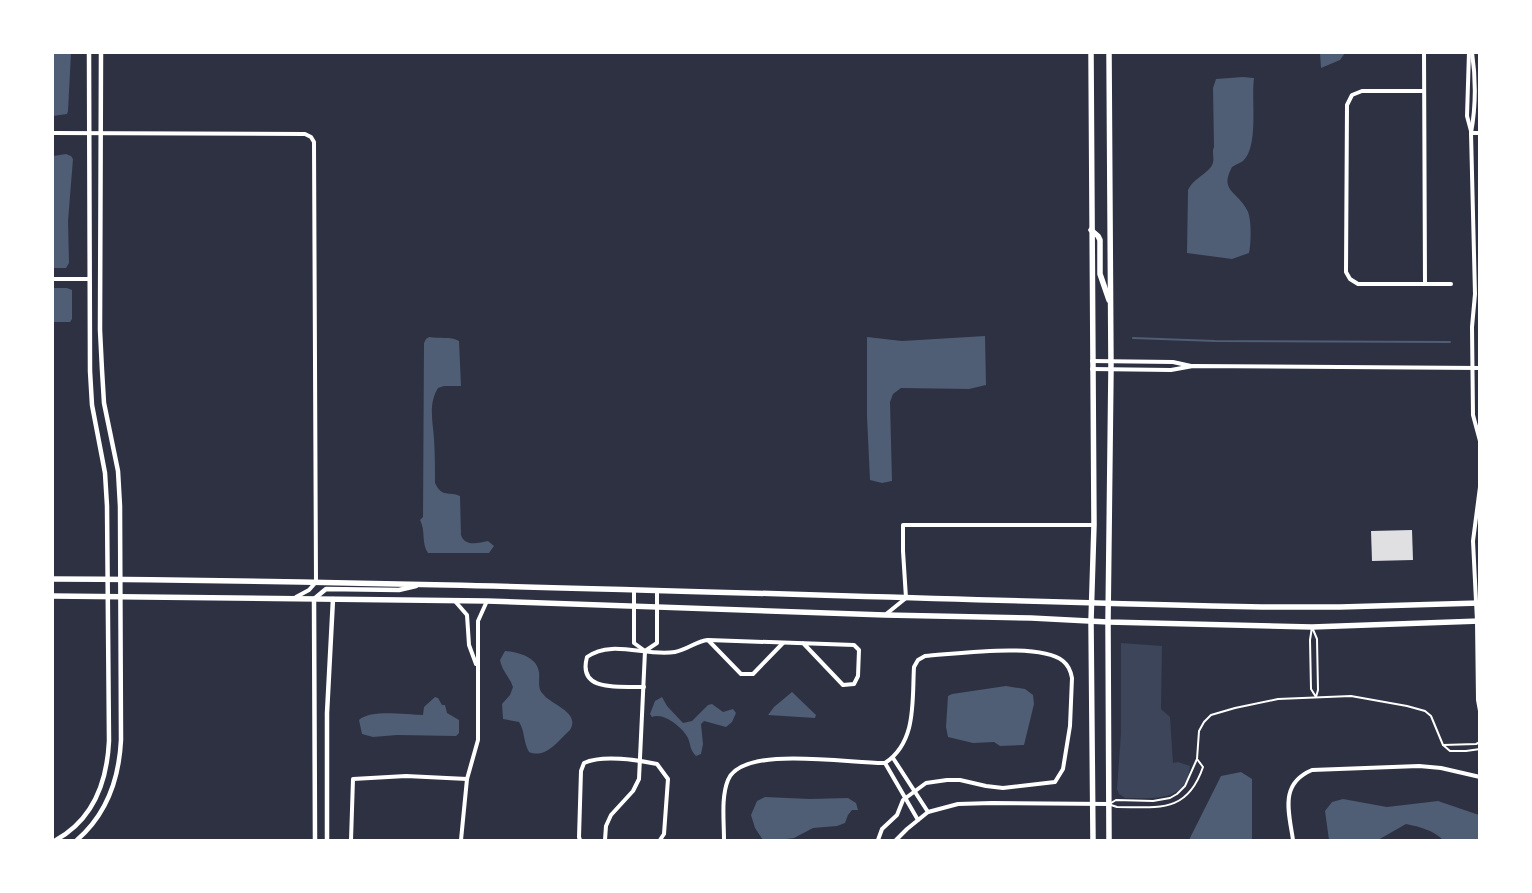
<svg xmlns="http://www.w3.org/2000/svg" width="1532" height="893" font-family="'Source Sans 3',sans-serif">
<rect width="100%" height="100%" fill="#2d3142"/>
<!-- green -->
<path fill="#3c4559" d="M1121,643L1162,646L1161,709L1170,717L1173,763L1178,762L1190,766C1187,803 1152,798 1125,798L1119,794L1117,789L1121,733Z"/>
<!-- water -->
<g fill="#4f5d75">
<path d="M52,53H71L68,111L67,114L53,116Z"/>
<path d="M1320,53V52L1398,53H1345L1340,60L1321,68Z"/>
<path d="M1243,77L1254,78C1251,100 1259,146 1243,161C1240,163 1235,165 1232,167C1219,191 1237,191 1247,210C1252,218 1251,244 1249,253L1232,259L1187,253L1188,190C1193,179 1204,176 1211,167C1216,160 1211,153 1214,147L1213,88L1216,79Z"/>
<path d="M66,154L71,156L73,159L68,221L69,263L66,268H53V156Z"/>
<path d="M53,288H67L72,290V319L70,322H53Z"/>
<path d="M985,336L986,385L969,389L901,388L893,394L890,402L892,481L882,483L870,480L867,417V337L902,341Z"/>
<path d="M429,337C439,339 451,336 459,341L461,386H444L438,388C428,404 433,422 434,439C435,454 435,469 435,483C442,498 449,491 460,496L461,535C465,547 478,543 488,541L494,546L489,553H428C421,543 426,531 420,520L423,517L424,343L426,339Z"/>
<path d="M505,651C518,652 537,657 539,672C540,680 537,688 543,694C551,705 581,712 570,730C558,741 546,759 529,752C523,742 525,731 519,722L503,719L502,704L510,695L513,687C509,676 502,671 500,660Z"/>
<path d="M1006,686L1025,689L1033,695L1034,704L1024,745L1000,746L994,742L973,743L948,737L946,727L948,696L952,694Z"/>
<path d="M792,692L816,715L815,718L768,715L774,707Z"/>
<path d="M435,697L438,698L442,705H445L447,713L459,720V733L456,736L397,735L373,737L362,734L359,720C371,709 406,715 423,715L424,707Z"/>
<path d="M662,697L667,706L683,723L692,721L708,705L712,704L723,712L733,709L736,713L732,722L726,727L704,721L701,724L703,744L701,754L696,756C690,750 691,746 688,738C683,728 664,712 652,717L650,714L655,701Z"/>
<path d="M1241,772L1252,779V840H1189L1221,776Z"/>
<path d="M765,797L810,799L848,798L856,803L858,810H852L848,815L845,823L837,826L813,828L794,838L779,840H763L755,828L751,815L757,801Z"/>
<path d="M1343,799L1387,807L1438,801L1479,815V840H1443C1433,830 1420,827 1406,824L1378,840H1329L1325,811L1332,802Z"/>
</g>
<g fill="none" stroke-linecap="round" stroke-linejoin="round">
<!-- stream -->
<path stroke="#4f5d75" stroke-width="2" d="M1133,338L1215,341L1450,342"/>
</g>
<!-- building -->
<path fill="#e0e0e3" d="M1412,530L1413,560L1372,561L1371,531Z"/>
<g fill="none" stroke-linecap="round" stroke-linejoin="round">
<!-- service -->
<g stroke="#fff" stroke-width="2">
<path d="M1312,627L1317,639L1318,690L1316,697L1311,689L1310,640Z"/>
<path d="M1443,745L1476,744L1480,742"/>
<path d="M1111,803L1116,800L1153,801L1170,798L1177,794L1185,786L1197,759L1199,731L1204,722L1211,715L1235,708L1278,699L1351,696L1407,706L1425,711L1431,716L1443,745L1450,751H1466L1480,749"/>
<path d="M1111,805L1117,807C1158,807 1187,814 1203,767L1197,759"/>
</g>
<!-- minor -->
<g stroke="#fff" stroke-width="4">
<path d="M1424,52L1425,284"/>
<path d="M1469,52L1467,116L1471,131"/>
<path d="M1472,52C1476,80 1476,106 1471,133L1475,294L1472,327L1473,415L1480,441"/>
<path d="M1424,91H1362L1352,95L1347,105L1346,272L1350,279L1358,284H1451"/>
<path d="M52,133L305,134L311,137L314,142L316,582L309,590L296,597"/>
<path d="M1471,133H1480"/>
<path d="M52,279H89"/>
<path d="M1092,361L1173,362L1191,366"/>
<path d="M1092,369L1171,370L1193,366L1480,368"/>
<path d="M1480,487L1473,541L1477,621L1478,700L1480,711"/>
<path d="M634,590V643L645,651"/>
<path d="M454,600L467,615L469,645L476,664"/>
<path d="M885,615L906,598L903,551V525H1094"/>
<path d="M708,640L741,674H753L783,643"/>
<path d="M645,651L657,643V591"/>
<path d="M644,687C620,686 577,693 587,657C612,639 646,657 675,652C687,650 696,641 708,640L854,645L859,650L858,676L854,684L843,685L803,643"/>
<path d="M893,758L928,812"/>
<path d="M885,763L918,820"/>
<path d="M351,840L353,779L406,776L467,779"/>
<path d="M461,840L467,779L478,740V621L487,601"/>
<path d="M580,840L579,837L581,771L584,763C602,755 637,760 657,764L668,779L664,834L660,840"/>
<path d="M605,840L606,826L611,815L633,791L639,779L645,651"/>
<path d="M724,840C724,821 721,797 728,780C742,744 852,764 885,763C917,742 912,701 914,667L918,660L925,656C956,654 1040,642 1063,661C1068,665 1071,672 1072,678L1070,726L1063,769L1055,782L1003,788L986,786L960,780H947L926,783L903,800L897,815L882,829L878,840"/>
<path d="M896,840L907,829L928,812L958,804L992,803L1109,804"/>
<path d="M1293,840C1289,812 1279,784 1312,770L1419,766L1441,768L1480,777"/>
</g>
<!-- tertiary -->
<g stroke="#fff" stroke-width="4.5">
<path d="M56,840C94,819 107,782 109,741L107,506L105,473L92,405L90,371L89,52"/>
<path d="M77,840C107,814 119,780 121,740L120,506L118,471L104,403L102,370L100,330L101,52"/>
<path d="M315,840L314,599L326,589L399,590L416,586"/>
<path d="M327,840V713L333,599"/>
</g>
<!-- primary -->
<g stroke="#fff" stroke-width="5.5">
<path d="M1091,52L1094,525L1091,621L1093,840"/>
<path d="M1109,52L1111,369L1108,622L1109,840"/>
<path d="M1091,230L1098,236L1100,240V274L1109,300"/>
<path d="M52,579C456,581 859,598 1262,607H1340L1480,603"/>
<path d="M52,596L487,601L885,615L1031,618L1108,622L1312,627L1480,621"/>
</g>
</g>
<!-- border -->
<rect width="1532" height="893" fill="none" stroke="#ffffff" stroke-width="108"/>
</svg>
